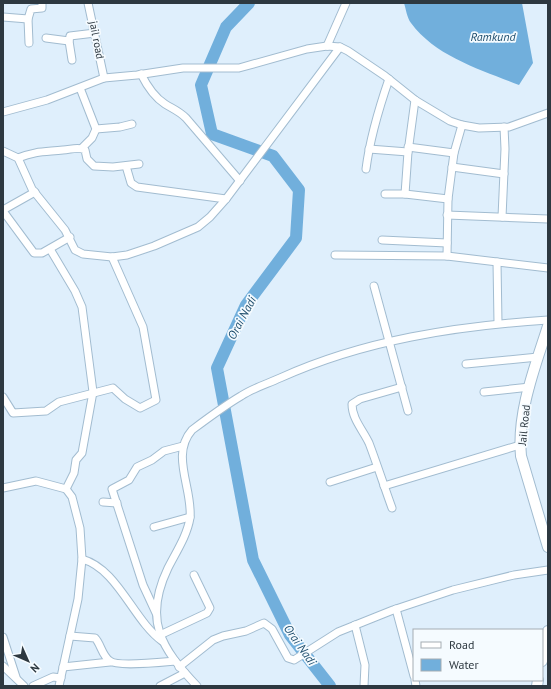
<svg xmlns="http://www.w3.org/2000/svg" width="551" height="689" font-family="'PT Sans',sans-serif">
<rect width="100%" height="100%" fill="#dfeffc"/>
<!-- water -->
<path fill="#71afdc" d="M404,3H522L533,63L519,85C482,70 436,57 411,23C407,18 406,9 404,3Z"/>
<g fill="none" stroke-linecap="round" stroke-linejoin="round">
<!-- river -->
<path stroke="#71afdc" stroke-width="12" d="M249,3L226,27L201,85L212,134L273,156L299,190L296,238L246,305L217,368L253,560L290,635L330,686"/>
<defs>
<g id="street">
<path d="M88,3L104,78"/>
<path d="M3,17L28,19"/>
<path d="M46,38L69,41L70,36L95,33"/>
<path d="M69,41L72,60"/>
<path d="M29,43L28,19L31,9L42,8V3"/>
<path d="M327,46L346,3"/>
<path d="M141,74C147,86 154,97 165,104C173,109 179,111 186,118L240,181"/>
<path d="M80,88L96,129L92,138L82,148"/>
<path d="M3,112L47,100L104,78L137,75L183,68H239L307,49L327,46L340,47L348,51L385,76L415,100L450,121L462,125L479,128L509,127L548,113"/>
<path d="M96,129L120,127L132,124"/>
<path d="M408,147L454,153"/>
<path d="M369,149L408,152"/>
<path d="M3,151L18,158L32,189L65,230L75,250L83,254L112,257L127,255L154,246L198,227L210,217L226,199L340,47"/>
<path d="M18,158C36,151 44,152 63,150C70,150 78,146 85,150L87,159L94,166L113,167L139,164"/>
<path d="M126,166L131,183L137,187L226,199"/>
<path d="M452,167L504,174"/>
<path d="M366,169C370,138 379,108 389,79"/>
<path d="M385,194H405L448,199"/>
<path d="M405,194L408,152L415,100"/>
<path d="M3,210L35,192"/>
<path d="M3,211L34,253H42L70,237"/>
<path d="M447,215L548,219"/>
<path d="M502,217L505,149L504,127"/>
<path d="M382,240L447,243"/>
<path d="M50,249L75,291L82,307L93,392L82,453L76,460L74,473L66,489"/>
<path d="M335,255L447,256L548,268"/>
<path d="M447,256L448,199L454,153L462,125"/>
<path d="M497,262L498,323"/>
<path d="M374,286L408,411"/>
<path d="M466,364L538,357"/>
<path d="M484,392L530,387"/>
<path d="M3,397L13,413L46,411L59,402L113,388L125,399L140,408L156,400L143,327L112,257"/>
<path d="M330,482L377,467"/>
<path d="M384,486L520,445"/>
<path d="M3,488L36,481L66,489L72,497L80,528L82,559L78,599L59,686"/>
<path d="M103,502L117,503"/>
<path d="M392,508C384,486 377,464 369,443C363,430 352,419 352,404L360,399L402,387"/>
<path d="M154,527L190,517"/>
<path d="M82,559C118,569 133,620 162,641"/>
<path d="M396,609L414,676"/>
<path d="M156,613L143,585L112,489L129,480L137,467L152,460L164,451L183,446"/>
<path d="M355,625L365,665L364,686"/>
<path d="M160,635L207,613L210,608L194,575"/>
<path d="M70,636L95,638C101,644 102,656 110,661C118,667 163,662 175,661"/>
<path d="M3,637L16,677"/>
<path d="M3,666L24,686"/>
<path d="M63,667L110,662"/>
<path d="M179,667L213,640L223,636L246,631L264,623L272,629L288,658L294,660L338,632L393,610L453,590L514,575L548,570"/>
<path d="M415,680L416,686"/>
<path d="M33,686L53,677L61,678"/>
<path d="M160,686L185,673"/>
<path d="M197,686C161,648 143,620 168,568C176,552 187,536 190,518C193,489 170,455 192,430C208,418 224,406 241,396C253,388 267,384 280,378C364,340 456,326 548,320"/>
</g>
<g id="secondary">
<path d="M548,326C535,367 517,412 521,456L548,547"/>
<path d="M542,661L548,631"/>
<path d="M537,686L538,680"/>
</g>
</defs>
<!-- street casing -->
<use href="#street" stroke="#a2bcd0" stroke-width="9"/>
<!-- secondary casing -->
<use href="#secondary" stroke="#a2bcd0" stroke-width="12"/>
<!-- street -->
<use href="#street" stroke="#fff" stroke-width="7"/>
<!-- secondary -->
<use href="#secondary" stroke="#fff" stroke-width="10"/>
</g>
<g text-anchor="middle" stroke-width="3.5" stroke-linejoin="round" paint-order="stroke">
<!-- street labels -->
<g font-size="11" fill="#2d3840" stroke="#f5fbff">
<text transform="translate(97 40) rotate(79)" y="4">jail road</text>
<text transform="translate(524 425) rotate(-84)" y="4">Jail Road</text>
</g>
<!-- water labels -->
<g font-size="12" font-style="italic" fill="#1f4e6d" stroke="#f5fbff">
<text x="493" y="41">Ramkund</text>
<text transform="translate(242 318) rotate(-62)" y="4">Orai Nadi</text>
<text transform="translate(300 645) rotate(55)" y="4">Orai Nadi</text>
</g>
</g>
<!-- border -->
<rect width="551" height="689" fill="none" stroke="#2d3840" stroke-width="8"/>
<!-- legend -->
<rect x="413" y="629" width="130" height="52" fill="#f5fbff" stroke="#a5adb3"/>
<rect x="421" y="642" width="20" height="6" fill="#ffffff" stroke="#a5adb3"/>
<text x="449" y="649" font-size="12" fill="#2d3840">Road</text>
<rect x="421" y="659" width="20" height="12" fill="#71afdc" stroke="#a5adb3"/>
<text x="449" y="669" font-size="12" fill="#2d3840">Water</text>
<!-- north arrow -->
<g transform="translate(28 661) rotate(135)" stroke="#f5fbff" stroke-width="3" paint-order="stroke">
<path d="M0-3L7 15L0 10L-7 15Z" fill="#2d3840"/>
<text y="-6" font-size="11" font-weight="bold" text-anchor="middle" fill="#2d3840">N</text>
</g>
</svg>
